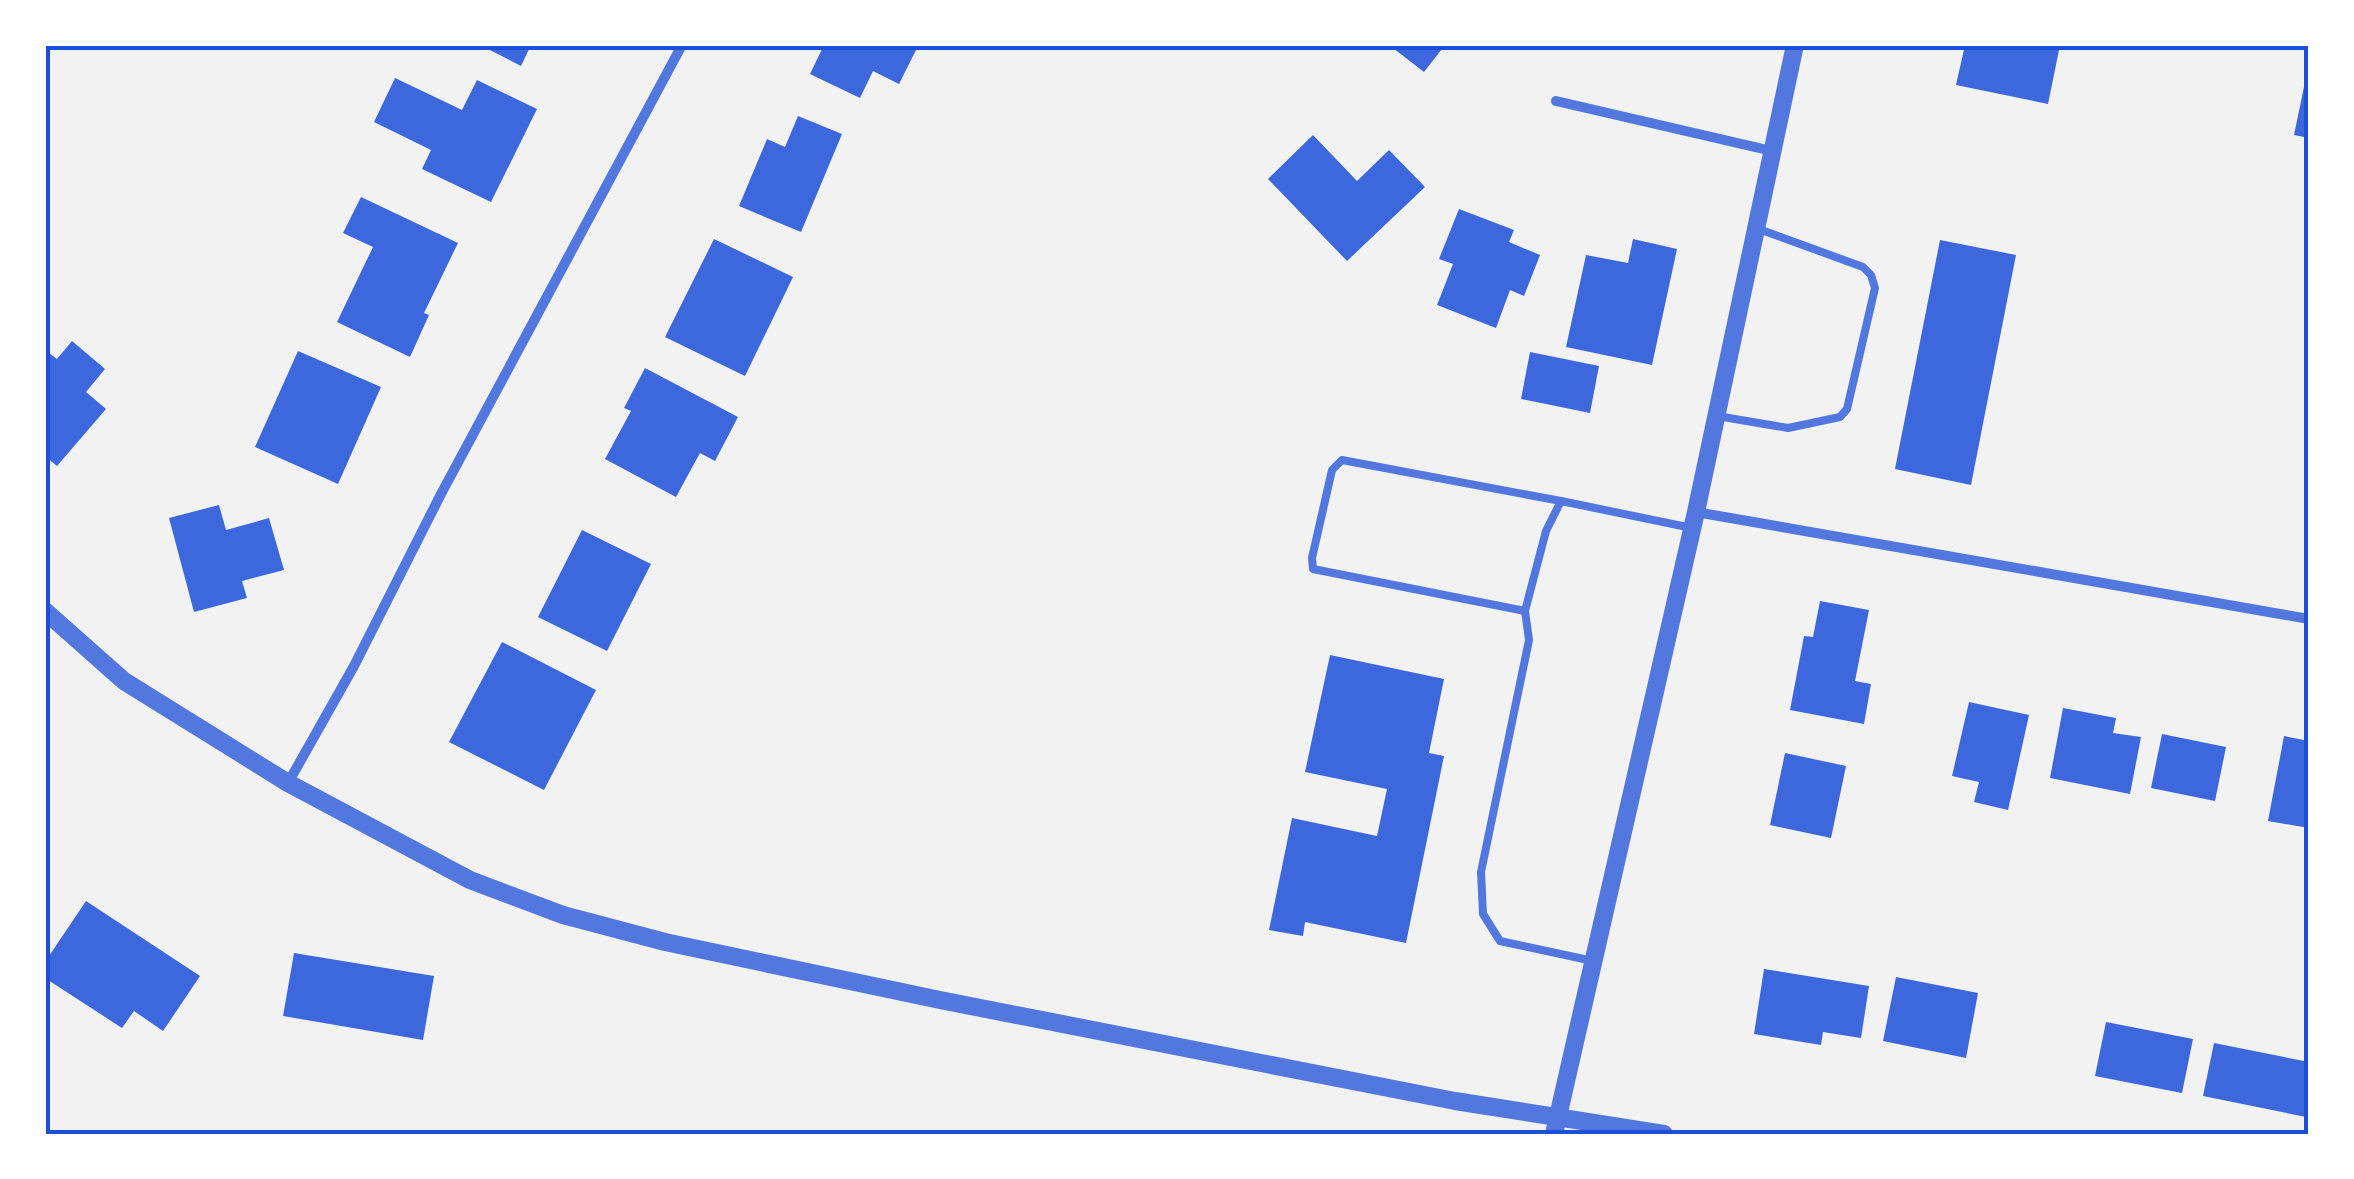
<svg xmlns="http://www.w3.org/2000/svg" width="2354" height="1179" font-family="Cabin,sans-serif">
<rect width="100%" height="100%" fill="#f2f2f2"/>
<!-- building -->
<g fill="#3d67dc">
<path d="M480,45H531L521,66Z"/>
<path d="M824,45H905L916,50L899,84L873,71L860,98L810,74Z"/>
<path d="M1389,45H1445L1424,72Z"/>
<path d="M1965,45H2060L2048,104L1956,85Z"/>
<path d="M395,78L462,110L477,80L537,109L491,202L422,169L431,150L374,122Z"/>
<path d="M2305,82L2309,83V138L2294,135Z"/>
<path d="M798,116L842,134L801,232L739,206L767,139L785,147Z"/>
<path d="M1313,135L1357,181L1389,150L1425,187L1347,261L1268,179Z"/>
<path d="M361,197L458,243L424,313L429,315L410,357L337,322L373,247L343,233Z"/>
<path d="M1459,209L1514,230L1509,242L1540,255L1524,296L1510,290L1496,328L1437,305L1453,264L1439,259Z"/>
<path d="M714,239L793,277L745,376L665,337Z"/>
<path d="M1633,239L1677,249L1652,365L1566,347L1586,255L1628,263Z"/>
<path d="M1940,240L2016,255L1971,485L1895,469Z"/>
<path d="M72,341L105,369L86,392L106,409L57,466L45,456V350L57,359Z"/>
<path d="M298,351L381,387L338,484L255,447Z"/>
<path d="M1530,352L1599,366L1590,413L1521,399Z"/>
<path d="M645,368L738,417L715,461L700,453L676,497L605,459L631,411L624,408Z"/>
<path d="M219,505L226,530L269,518L284,570L242,581L247,598L194,612L169,518Z"/>
<path d="M582,530L651,564L607,651L538,617Z"/>
<path d="M1820,601L1869,610L1855,681L1871,684L1864,724L1790,710L1804,636L1813,637Z"/>
<path d="M502,642L596,690L544,790L449,742Z"/>
<path d="M1330,655L1444,679L1429,753L1444,756L1406,943L1305,922L1303,936L1269,930L1292,818L1377,836L1387,789L1305,772Z"/>
<path d="M1969,702L2029,715L2008,810L1974,802L1979,782L1952,776Z"/>
<path d="M2063,708L2116,718L2113,733L2141,737L2130,794L2050,778Z"/>
<path d="M2162,734L2226,747L2215,801L2151,788Z"/>
<path d="M2284,736L2309,741V828L2268,821Z"/>
<path d="M1785,753L1846,766L1831,838L1770,825Z"/>
<path d="M86,901L200,976L163,1031L134,1011L122,1028L45,978V962Z"/>
<path d="M294,953L434,976L423,1040L283,1016Z"/>
<path d="M1764,969L1869,986L1861,1038L1823,1032L1821,1045L1754,1034Z"/>
<path d="M1896,977L1978,993L1966,1058L1883,1041Z"/>
<path d="M2106,1022L2193,1039L2182,1093L2095,1076Z"/>
<path d="M2214,1043L2309,1062L2306,1117L2203,1096Z"/>
</g>
<g fill="none" stroke-linecap="round" stroke-linejoin="round">
<!-- service -->
<g stroke="#5277de" stroke-width="8">
<path d="M1717,416L1788,428L1840,417L1847,409L1875,288L1871,275L1863,267L1756,228"/>
<path d="M1561,501L1342,460L1332,470L1312,558L1313,569L1525,611L1546,531L1561,501L1692,528"/>
<path d="M1525,611L1529,640L1481,872L1483,914L1500,941L1593,961"/>
</g>
<!-- minor -->
<g stroke="#5277de" stroke-width="10">
<path d="M1556,101L1772,151"/>
<path d="M1696,512L2309,619"/>
<path d="M288,783L354,666L441,494L682,45"/>
</g>
<!-- tertiary -->
<g stroke="#5277de" stroke-width="18">
<path d="M45,611L124,681L288,783L470,880L563,915L665,942L940,1000L1455,1101L1664,1134"/>
<path d="M1554,1134L1696,512L1795,45"/>
</g>
</g>
<!-- border -->
<rect width="2354" height="1179" fill="none" stroke="#ffffff" stroke-width="95"/>
<rect x="48" y="48" width="2258" height="1084" fill="none" stroke="#1d4ed8" stroke-width="4"/>
</svg>
